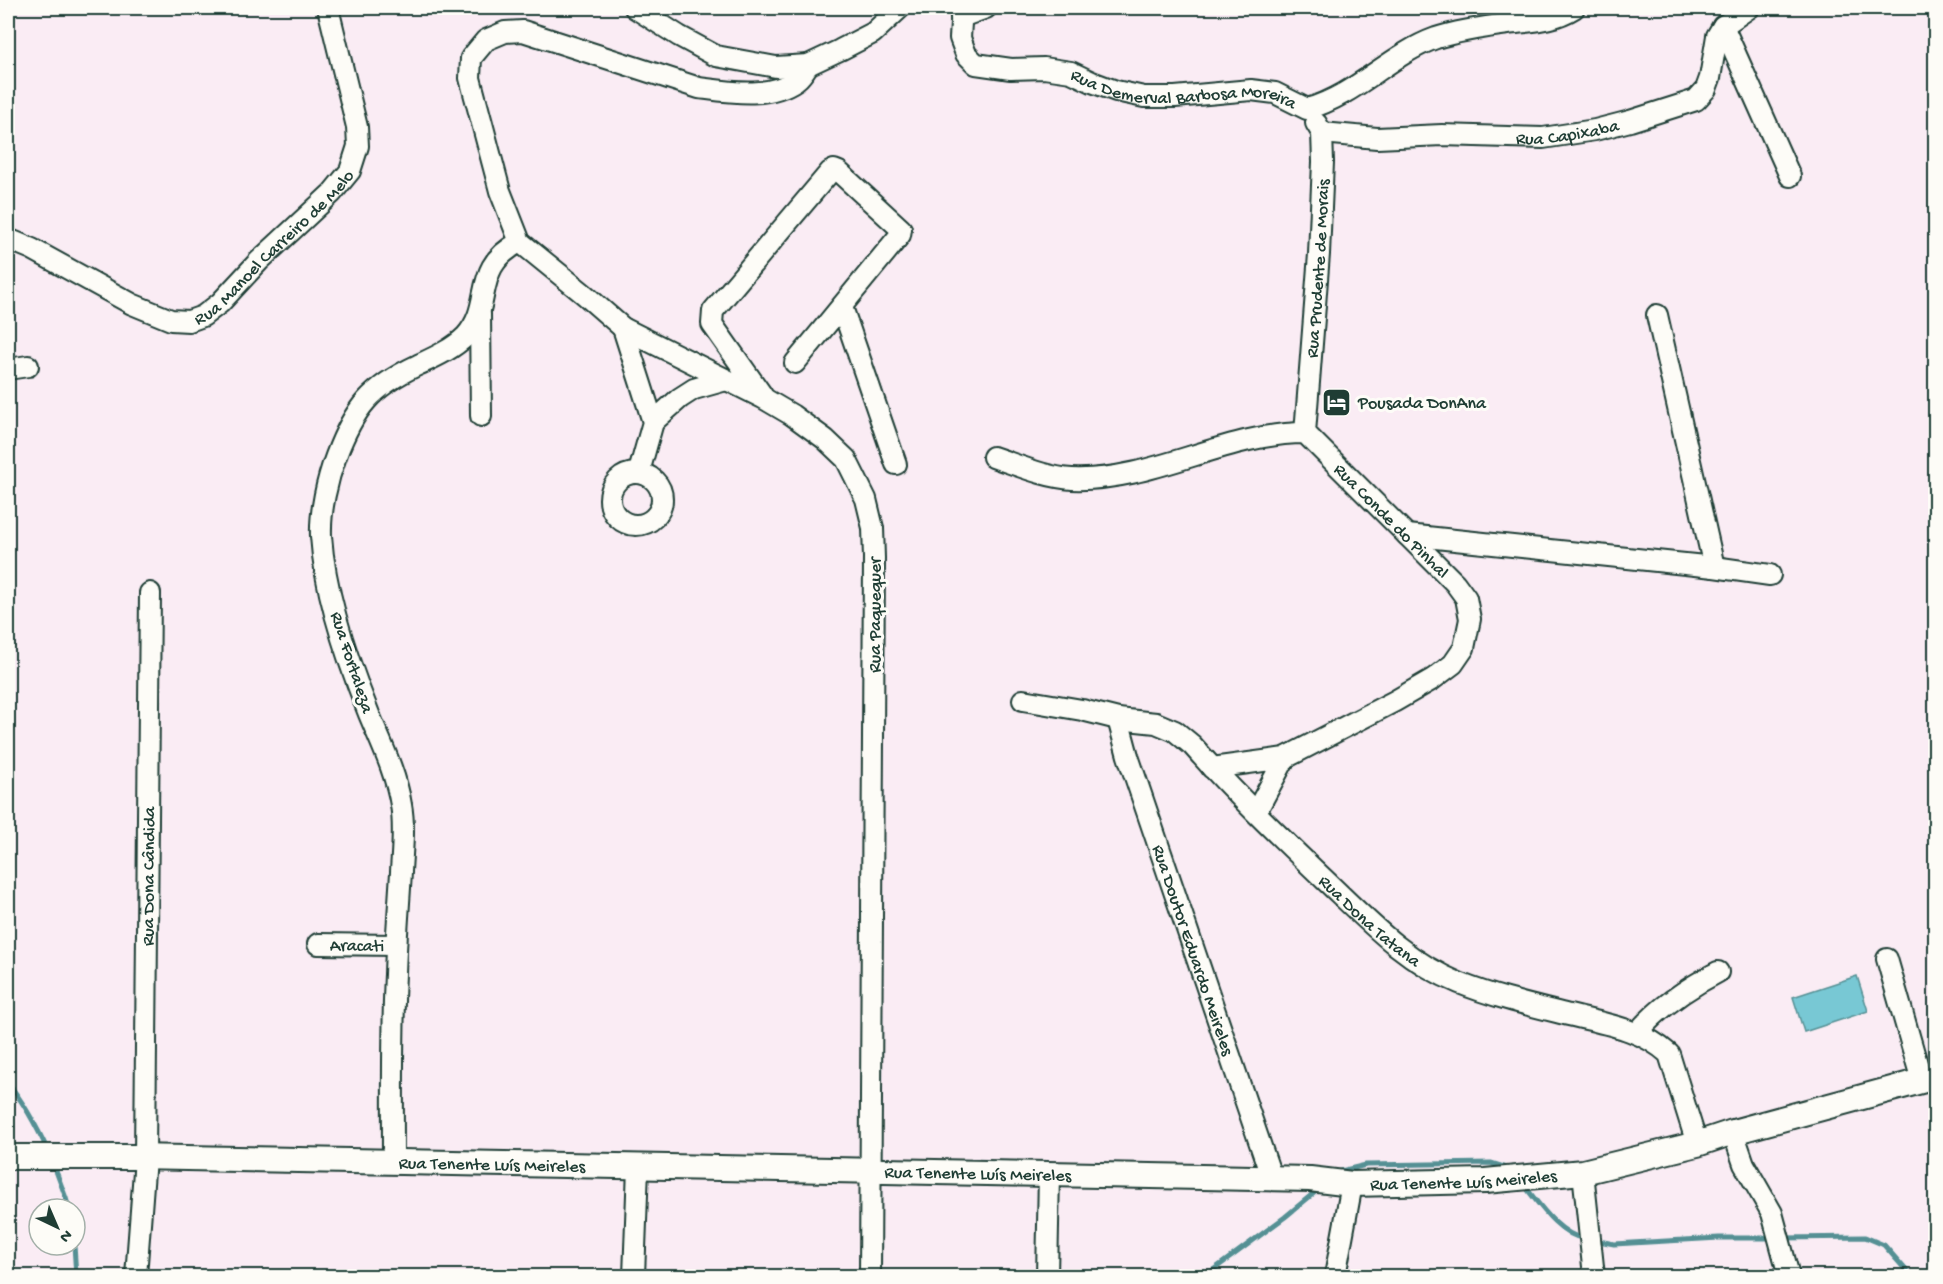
<svg xmlns="http://www.w3.org/2000/svg" width="1943" height="1284" font-family="'Gochi Hand',sans-serif">
<rect width="100%" height="100%" fill="#faecf4"/>
<filter id="ink" filterUnits="userSpaceOnUse"><feTurbulence type="fractalNoise" baseFrequency=".0167" numOctaves="2"/><feDisplacementMap in="SourceGraphic" scale="12" xChannelSelector="R" yChannelSelector="G"/><feConvolveMatrix kernelMatrix="1 2 1 2 8 2 1 2 1" color-interpolation-filters="sRGB"/></filter>
<g filter="url(#ink)">
<!-- water -->
<path fill="#78c8d4" stroke="#549094" stroke-width="1.5" d="M1857,976L1868,1011L1804,1032L1793,997Z"/>
<g fill="none" stroke-linecap="round" stroke-linejoin="round">
<!-- stream -->
<g stroke="#549094" stroke-width="5">
<path d="M8,1083C25,1104 37,1127 48,1151"/>
<path d="M53,1163L66,1198L69,1209"/>
<path d="M1336,1175L1341,1171L1366,1165L1491,1163L1510,1169"/>
<path d="M1524,1185C1539,1204 1559,1235 1585,1239"/>
<path d="M1782,1238L1865,1237L1884,1245L1911,1276"/>
<path d="M1594,1240L1614,1244L1719,1238H1773"/>
<path d="M74,1245L76,1276"/>
<path d="M1205,1276L1285,1217L1320,1188"/>
</g>
<defs>
<g id="minor">
<path d="M635,8L679,36L716,56L776,67L808,65L840,50L873,33L900,8"/>
<path id="s1" d="M962,8L960,38L966,54L976,64L1011,69L1044,68L1071,72L1092,82L1116,91L1144,97H1175L1251,90L1275,93L1307,109C1357,95 1389,55 1436,38C1458,31 1485,27 1508,24C1532,21 1553,21 1574,8"/>
<path d="M961,17L986,8"/>
<path d="M1723,26L1790,176"/>
<path d="M808,65C805,70 801,76 796,80C769,99 730,92 699,88L523,31L505,32L486,40L471,58L470,78L500,191L520,242L584,294L623,328L763,398L792,415L825,439L846,459L866,499L873,528L874,558L870,1276"/>
<path id="s2" d="M1322,133L1377,138L1442,135L1543,138L1595,130L1630,121L1696,100L1706,89L1710,78L1717,36L1723,26L1749,8"/>
<path id="s3" d="M8,239L32,249L132,304L171,320L189,321L203,316L220,303L259,261L332,193L350,171L358,146L357,127L328,8"/>
<path d="M842,307L896,464"/>
<path d="M480,314L481,416"/>
<path d="M1657,315L1714,567"/>
<path d="M623,328L653,422L639,472"/>
<path d="M8,369L28,366"/>
<path d="M762,395L712,324L713,311L830,172L834,170L839,172L901,229L900,235L795,363"/>
<path d="M653,422L680,398L694,389L726,380"/>
<path id="s4" d="M1305,433L1319,254L1323,162L1322,133L1316,123"/>
<path id="s5" d="M993,457C1017,465 1048,478 1072,479C1152,482 1225,433 1305,433L1455,583L1466,598L1470,619L1464,648L1453,664L1433,679L1395,701L1285,758L1212,768"/>
<circle cx="636" cy="499" r="26"/>
<path d="M1407,535L1714,567L1770,575"/>
<path id="s6" d="M1023,700L1082,710L1118,719L1156,723L1175,731L1192,745C1234,793 1280,837 1326,881C1368,921 1405,961 1459,983C1494,997 1533,1006 1569,1015C1605,1024 1640,1028 1669,1054L1697,1144"/>
<path id="s7" d="M1118,719L1128,756L1272,1179"/>
<path d="M1256,812L1285,758"/>
<path id="s8" d="M318,944L396,945"/>
<path d="M1887,959L1922,1081"/>
<path d="M1637,1033C1660,1006 1687,988 1718,972"/>
<path d="M1733,1132L1744,1164L1772,1213L1789,1276"/>
<path d="M393,1163C393,1100 392,1036 395,974C396,940 399,906 401,872C402,850 405,827 401,805C396,773 381,743 369,714C347,659 325,595 321,536C320,511 327,480 336,456C354,408 371,387 418,365C435,357 453,349 466,336C495,303 470,268 520,242"/>
<path d="M1583,1172L1594,1276"/>
<path id="s9" d="M136,1276L145,1158L150,593"/>
<path d="M634,1276L638,1167"/>
<path d="M1047,1276L1049,1174"/>
<path d="M1335,1276L1352,1184"/>
</g>
<g id="major">
<path id="s10" d="M8,1157H135L1310,1179L1352,1184L1485,1181L1583,1172L1697,1144L1733,1132L1936,1077"/>
</g>
</defs>
<!-- minor casing -->
<use href="#minor" stroke="#1f3d34" stroke-width="24"/>
<!-- major casing -->
<use href="#major" stroke="#1f3d34" stroke-width="28"/>
<!-- minor -->
<use href="#minor" stroke="#fdfcf7" stroke-width="20"/>
<!-- major -->
<use href="#major" stroke="#fdfcf7" stroke-width="24"/>
</g>
</g>
<!-- icons -->
<defs>
<symbol id="hotel-square" viewBox="-11 -11 22 22"><rect x="-9" y="-9" width="18" height="18" rx="4" fill="#1f3d34" stroke="#fdfcf7"/><path d="M-6-4.5h1.5V1H6V5H4.5V3h-9V5H-6ZM-4 0a1.8 1.8 0 1 1 3.6 0ZM.5 0V-2.5h3Q6-2.5 6 0Z" fill="#fff"/></symbol>
</defs>
<g fill-rule="evenodd">
<use href="#hotel-square" x="1320" y="386" width="33" height="33"/>
</g>
<g text-anchor="middle" stroke-width="6" stroke-linejoin="round" paint-order="stroke">
<!-- street labels -->
<g font-size="18" fill="#1f3d34" stroke="#fdfcf7">
<text dy="6" stroke="none"><textPath href="#s1" startOffset="274">Rua Demerval Barbosa Moreira</textPath></text>
<text dy="6" stroke="none"><textPath href="#s2" startOffset="246">Rua Capixaba</textPath></text>
<text dy="6" stroke="none"><textPath href="#s3" startOffset="314">Rua Manoel Carreiro de Melo</textPath></text>
<text dy="6" stroke="none"><textPath href="#s4" startOffset="165">Rua Prudente de Morais</textPath></text>
<text dy="6" stroke="none"><textPath href="#s5" startOffset="444">Rua Conde do Pinhal</textPath></text>
<text transform="translate(874 615) rotate(-90)" y="6">Rua Paquequer</text>
<text transform="translate(353 662) rotate(72)" y="6">Rua Fortaleza</text>
<text dy="6" stroke="none"><textPath href="#s9" startOffset="400">Rua Dona Cândida</textPath></text>
<text dy="6" stroke="none"><textPath href="#s6" startOffset="428">Rua Dona Tatana</textPath></text>
<text dy="6" stroke="none"><textPath href="#s8" startOffset="39">Aracati</textPath></text>
<text dy="6" stroke="none"><textPath href="#s7" startOffset="243">Rua Doutor Eduardo Meireles</textPath></text>
<text dy="6" stroke="none"><textPath href="#s10" startOffset="484">Rua Tenente Luís Meireles</textPath></text>
<text dy="6" stroke="none"><textPath href="#s10" startOffset="970">Rua Tenente Luís Meireles</textPath></text>
<text dy="6" stroke="none"><textPath href="#s10" startOffset="1456">Rua Tenente Luís Meireles</textPath></text>
</g>
<!-- poi labels -->
<g font-size="18" fill="#1f3d34" stroke="#fdfcf7" text-anchor="start">
<text x="1358" y="408">Pousada DonAna</text>
</g>
</g>
<!-- margin -->
<rect width="1943" height="1284" fill="none" stroke="#fdfcf7" stroke-width="30"/>
<rect x="15" y="15" width="1913" height="1254" fill="none" stroke="#1f3d34" stroke-width="2" filter="url(#ink)"/>
<!-- north arrow -->
<g transform="translate(57 1227) rotate(136)"><circle r="28" fill="#fdfcf7" stroke="#a4b0a9" stroke-width="1.5"/>
<path d="M0-4.5L10 22L0 15L-10 22Z" fill="#1f3d34"/>
<text y="-9" font-size="16" font-weight="bold" text-anchor="middle" fill="#1f3d34">N</text>
</g>
</svg>
